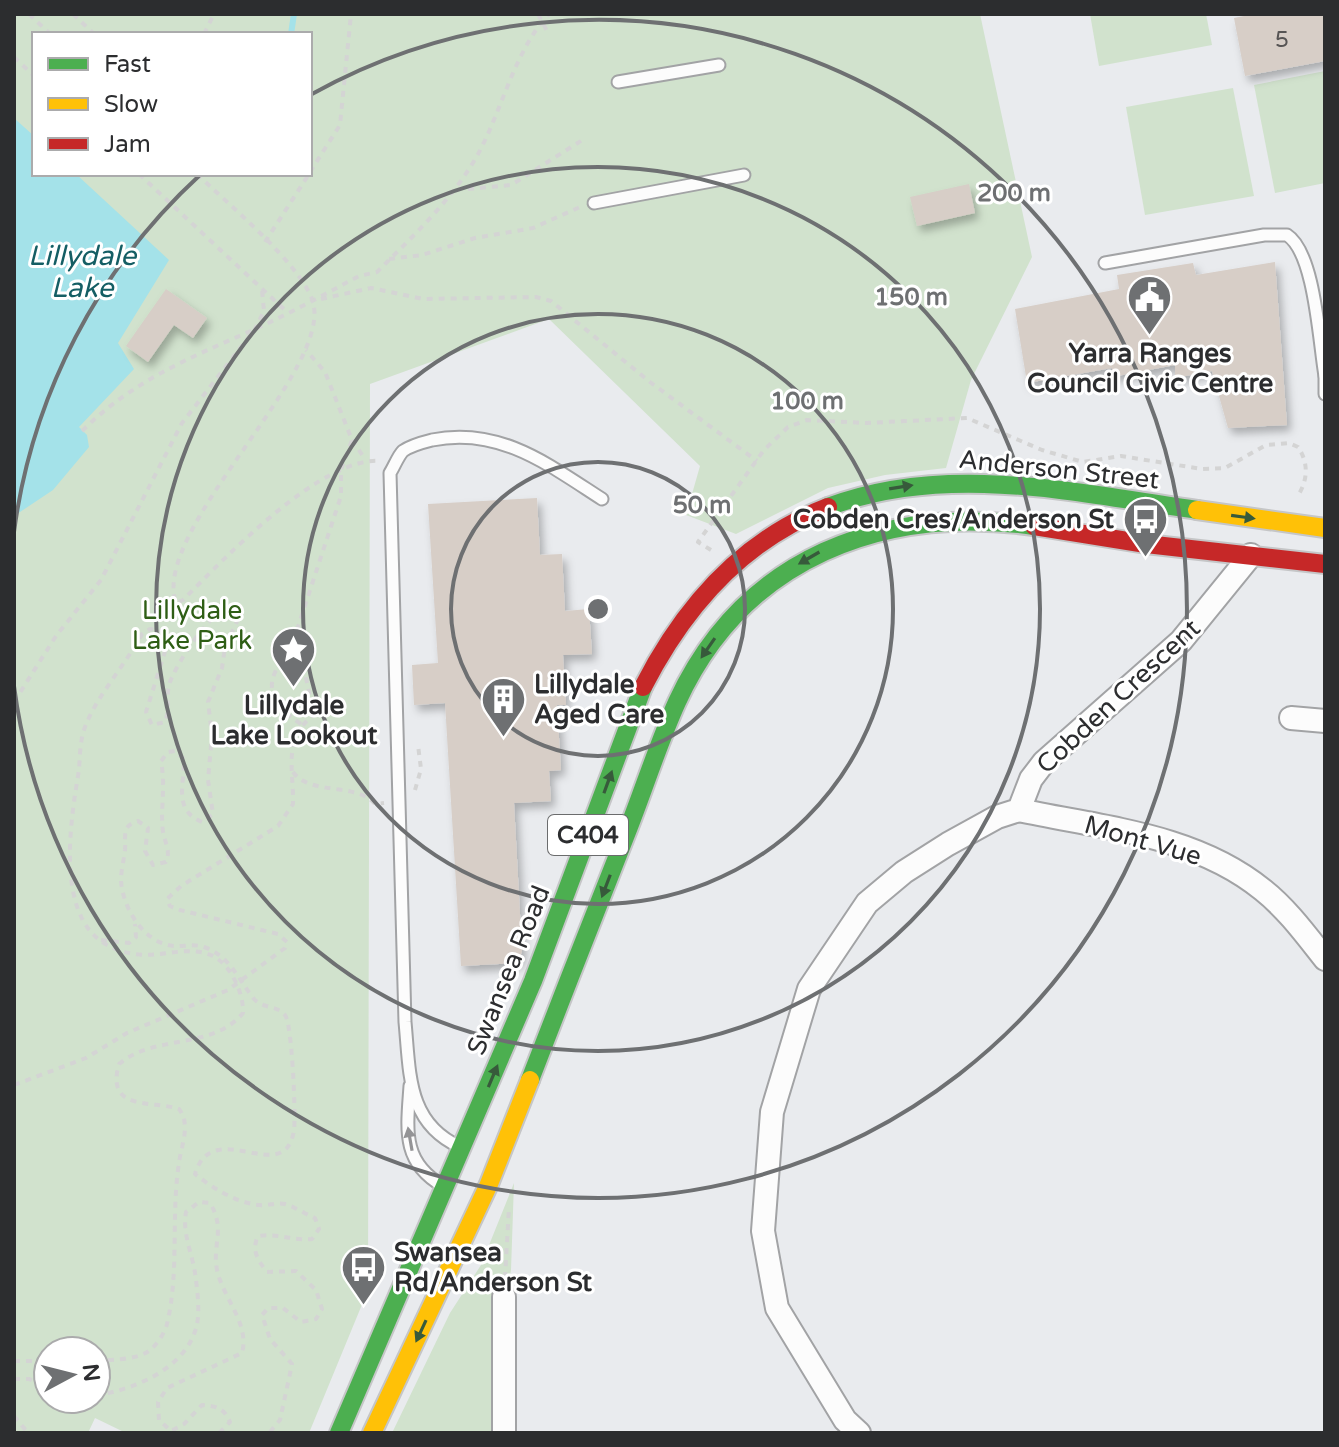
<svg xmlns="http://www.w3.org/2000/svg" width="1339" height="1447" font-family="'Varela Round',sans-serif">
<defs>
<filter id="shadow"><feDropShadow dx="4" dy="6" stdDeviation="4" flood-color="#0004"/></filter>
</defs>
<rect width="100%" height="100%" fill="#e9ebee"/>
<!-- green -->
<g fill="#d1e2cd" fill-rule="evenodd">
<path d="M14,14H980L1032,257L971,380L946,468L885,475L828,488L736,534L686,515L700,466L549,319L370,384L368,1290L309,1433H126L95,1418L88,1433H14ZM34,34H310V174H34ZM48,1351H96V1399H48Z"/>
<path d="M1090,14H1206L1212,45L1099,66Z"/>
<path d="M1325,71V183L1275,193L1254,85Z"/>
<path d="M1233,88L1254,196L1145,215L1126,107Z"/>
<path d="M514,1183L511,1270L504,1316L502,1433H392L450,1313L481,1265Z"/>
</g>
<!-- water -->
<path fill="#a4e2e9" d="M14,118L34,136V174H76L169,260L118,343L134,369L79,427L87,435L89,447L53,490L14,516Z"/>
<g fill="none" stroke-linecap="round" stroke-linejoin="round">
<!-- stream -->
<path stroke="#a4e2e9" stroke-width="6" d="M291,34L294,14"/>
</g>
<!-- building -->
<g fill="#d7cec7" filter="url(#shadow)">
<path d="M1254,14H1325V61L1245,76L1234,18Z"/>
<path d="M969,184L975,213L917,226L910,197Z"/>
<path d="M1275,262L1287,425L1228,428L1212,371L1175,378V365L1112,377V368L1027,383L1015,309L1119,289L1117,275L1193,263L1196,275Z"/>
<path d="M166,289L207,318L193,338L174,325L148,362L126,346Z"/>
<path d="M537,498L540,555L562,554L565,611L589,609L592,654L563,655L566,705H557L561,770L549,771L551,801L514,803L522,951L518,963L461,966L445,703L414,705L412,665L438,663L428,504Z"/>
</g>
<g fill="none" stroke-linecap="round" stroke-linejoin="round">
<defs>
<g id="lane">
<path d="M618,82L719,65"/>
<path d="M594,203L744,175"/>
<path d="M1105,263L1264,235H1287C1315,253 1319,342 1325,376"/>
<path d="M1325,374V394"/>
<path d="M410,1086C407,1129 401,1162 443,1186"/>
<path d="M460,1147C407,1123 410,1074 405,1022L390,473C394,467 398,456 403,451C410,446 424,442 432,440C499,426 549,465 602,499"/>
</g>
<g id="street">
<path d="M1291,718L1325,721"/>
<path d="M1019,810C1102,828 1194,834 1263,890C1287,909 1306,935 1325,959"/>
<path d="M504,1297V1433"/>
<path d="M859,1433L845,1420L777,1308L763,1231L772,1112L809,989L867,903L904,872L948,844L997,817L1019,810L1031,779L1044,762L1181,641L1251,555"/>
</g>
<g id="fast">
<path d="M828,507C946,462 1076,493 1197,510"/>
<path d="M530,1080C562,997 594,915 627,832C644,789 658,744 677,702C744,557 883,505 1034,526"/>
<path d="M339,1433L533,981L643,687"/>
</g>
<g id="slow">
<path d="M1197,510L1325,528"/>
<path d="M372,1433L489,1184L530,1080"/>
</g>
<g id="jam">
<path d="M1034,526L1146,544L1325,564"/>
<path d="M643,687C684,607 742,540 828,507"/>
</g>
</defs>
<!-- lane casing -->
<use href="#lane" stroke="#a2a3a5" stroke-width="15"/>
<!-- street casing -->
<use href="#street" stroke="#a2a3a5" stroke-width="26"/>
<!-- fast casing -->
<use href="#fast" stroke="#c5c6c7" stroke-width="22"/>
<!-- slow casing -->
<use href="#slow" stroke="#c5c6c7" stroke-width="22"/>
<!-- jam casing -->
<use href="#jam" stroke="#c5c6c7" stroke-width="22"/>
<!-- path -->
<g stroke="#d4d4d4" stroke-width="4" stroke-dasharray="6 6" stroke-linecap="butt">
<path d="M29,14L50,34"/>
<path d="M73,14L94,34"/>
<path d="M538,14L548,33"/>
<path d="M204,34L214,14"/>
<path d="M14,57L34,76"/>
<path d="M310,172L340,125L351,14"/>
<path d="M139,174L288,313"/>
<path d="M197,174C228,204 298,262 312,299C338,367 150,529 176,603L183,600C224,559 321,456 381,461"/>
<path d="M468,189L511,185L584,139"/>
<path d="M265,242L309,174"/>
<path d="M389,259L422,255L475,238L533,228L580,207"/>
<path d="M321,299L371,288L423,299L536,297L551,301L650,382L757,461"/>
<path d="M82,431C135,379 190,358 255,329C291,313 325,294 359,276L377,272C414,235 451,201 477,156C502,111 514,51 549,14"/>
<path d="M352,440L365,459"/>
<path d="M711,550L698,542L764,450L788,427L807,420L866,423L967,418L1042,450L1083,462L1121,456L1202,469L1225,468L1266,445L1289,443L1298,447C1309,463 1308,481 1297,497"/>
<path d="M290,651C262,681 267,702 301,724"/>
<path d="M14,702L56,636L101,580L182,423L255,329L264,311L262,290"/>
<path d="M293,772C310,796 357,782 375,804L384,803"/>
<path d="M415,790L421,769L418,745"/>
<path d="M101,940L129,943L136,937L135,924"/>
<path d="M14,1085L86,1058L127,1033L228,990L285,948L287,942L278,934L180,910L170,906L167,899L181,886L278,826L293,804C294,770 282,738 314,715L303,664L290,651L341,496V470L352,440L325,372L306,350"/>
<path d="M505,1278L509,1207"/>
<path d="M96,1360C112,1360 138,1360 150,1350C157,1345 165,1332 167,1324C180,1270 170,1212 180,1157C183,1141 190,1123 179,1109C153,1100 105,1112 119,1064C154,1034 213,1050 243,1013C244,994 231,965 213,956C181,941 150,968 107,945C54,916 71,818 79,770C80,756 80,740 85,727C96,697 126,664 142,634L150,629L162,631L168,642L146,712L152,725L165,722C170,710 166,697 169,685C175,665 213,606 234,605L239,608V617L225,647L222,668L208,702L212,735L208,780L213,814L202,822C172,810 185,782 184,759L175,751L168,752L161,761C166,788 160,808 163,832C165,843 171,851 166,862L153,865L145,851L148,828L138,821C121,826 126,835 125,850C124,860 121,870 121,880C122,905 141,939 168,945C179,948 193,943 204,947C230,956 238,979 254,999C263,1009 277,1005 285,1015C292,1023 296,1115 294,1130C285,1190 213,1114 195,1174C212,1188 237,1203 259,1205C268,1206 277,1202 285,1204C295,1207 305,1214 315,1218L319,1229L312,1239C293,1241 278,1233 258,1236C251,1251 258,1260 267,1272L296,1271L316,1290L322,1309L316,1319L301,1322L283,1308H268L262,1315L270,1339L292,1364L280,1420L269,1433"/>
<path d="M14,1361H48"/>
<path d="M14,1379H29L48,1386"/>
<path d="M96,1395C136,1390 194,1365 198,1317C199,1303 197,1287 195,1273C192,1253 182,1233 186,1212L199,1202L210,1203C226,1230 212,1243 217,1270C223,1298 250,1324 242,1353L167,1388L158,1402L159,1420L171,1431L184,1424L202,1405C217,1406 224,1408 230,1422L219,1433"/>
<path d="M14,1416L28,1433"/>
</g>
<!-- lane -->
<use href="#lane" stroke="#fcfcfc" stroke-width="11"/>
<!-- street -->
<use href="#street" stroke="#fcfcfc" stroke-width="22"/>
<!-- fast -->
<use href="#fast" stroke="#4caf50" stroke-width="18"/>
<!-- slow -->
<use href="#slow" stroke="#ffc107" stroke-width="18"/>
<!-- jam -->
<use href="#jam" stroke="#c62828" stroke-width="18"/>
</g>
<!-- one-way arrows -->
<defs><path id="oneway-solid" d="M-6-.8H1V-3.2L6.5 0L1 3.2V.8H-6Z" transform="scale(2)"/></defs>
<g fill="#375a3b">
<use href="#oneway-solid" transform="translate(901 487) rotate(-9)"/>
<use href="#oneway-solid" transform="translate(1243 517) rotate(8)"/>
<use href="#oneway-solid" transform="translate(809 558) rotate(150)"/>
<use href="#oneway-solid" transform="translate(708 648) rotate(125)"/>
<use href="#oneway-solid" transform="translate(608 782) rotate(-70)"/>
<use href="#oneway-solid" transform="translate(606 886) rotate(111)"/>
<use href="#oneway-solid" transform="translate(493 1076) rotate(-67)"/>
<use href="#oneway-solid" transform="translate(421 1331) rotate(115)"/>
</g>
<use fill="#949496" href="#oneway-solid" transform="translate(410 1139) rotate(-100)"/>
<!-- distance rings -->
<g fill="none" stroke="#6e7072" stroke-width="4">
<circle cx="598" cy="609" r="147"/>
<circle cx="598" cy="609" r="295"/>
<circle cx="598" cy="609" r="442"/>
<path d="M14 532A589 589 0 0 1 200 175M312 94A589 589 0 1 1 14 686"/>
</g>
<!-- icons -->
<defs>
<symbol id="civic-pin" viewBox="-11 -11 22 30"><path d="M0 17L-7.5 6A9.5 9.5 0 1 1 7.5 6Z" fill="#6e7072" stroke="#fff"/><path d="M-.6-6.5H3V-4.5H.6V-3L4-1V1h2V6H-6V1h2V-1L-.6-3ZM-1.2 2.5V6h2.4V2.5Z" fill="#fff"/></symbol>
<symbol id="bus-pin" viewBox="-11 -11 22 30"><path d="M0 17L-7.5 6A9.5 9.5 0 1 1 7.5 6Z" fill="#6e7072" stroke="#fff"/><path d="M-5-6H5V4H4V6H2V4H-2V6H-4V4H-5ZM-3.5-4V0h7V-4ZM-3.5 1.2v1.5H-2V1.2ZM2 1.2v1.5H3.5V1.2Z" fill="#fff"/></symbol>
<symbol id="sight-pin" viewBox="-11 -11 22 30"><path d="M0 17L-7.5 6A9.5 9.5 0 1 1 7.5 6Z" fill="#6e7072" stroke="#fff"/><path d="M0-6L1.8-2.2L6-1.7L2.9 1.2L3.7 5.4L0 3.3L-3.7 5.4L-2.9 1.2L-6-1.7L-1.8-2.2Z" fill="#fff"/></symbol>
<symbol id="building-pin" viewBox="-11 -11 22 30"><path d="M0 17L-7.5 6A9.5 9.5 0 1 1 7.5 6Z" fill="#6e7072" stroke="#fff"/><path d="M-4-6H4V6H1V3H-1V6H-4ZM-2.5-4.3h1.7v1.8h-1.7ZM.8-4.3h1.7v1.8H.8ZM-2.5-1h1.7V.8h-1.7ZM.8-1h1.7V.8H.8Z" fill="#fff"/></symbol>
</defs>
<g fill-rule="evenodd">
<use href="#civic-pin" x="1124" y="272" width="51" height="69"/>
<use href="#bus-pin" x="1120" y="494" width="51" height="69"/>
<use href="#sight-pin" x="268" y="624" width="51" height="69"/>
<use href="#building-pin" x="478" y="674" width="51" height="69"/>
<use href="#bus-pin" x="338" y="1242" width="51" height="69"/>
</g>
<g text-anchor="middle" stroke-width="6" stroke-linejoin="round" paint-order="stroke">
<!-- number labels -->
<g font-size="22" fill="#575555">
<text x="1282" y="47">5</text>
</g>
<!-- shield labels -->
<rect fill="#fff" stroke="#6b6c6d" stroke-width="2" x="548" y="815" width="80" height="40" rx="6"/>
<g font-size="24" font-weight="bold" fill="#2c2d2f">
<text x="588" y="843">C404</text>
</g>
<!-- poi labels -->
<g font-size="26" font-weight="bold" fill="#2c2d2f" stroke="#fff">
<text x="1150" y="362">Yarra Ranges<tspan x="1150" dy="30">Council Civic Centre</tspan></text>
<text x="1114" y="528" text-anchor="end">Cobden Cres/Anderson St</text>
<text x="534" y="693" text-anchor="start">Lillydale<tspan x="534" dy="30">Aged Care</tspan></text>
<text x="294" y="714">Lillydale<tspan x="294" dy="30">Lake Lookout</tspan></text>
<text x="394" y="1261" text-anchor="start">Swansea<tspan x="394" dy="30">Rd/Anderson St</tspan></text>
</g>
<!-- street labels -->
<g font-size="26" fill="#2c2d2f" stroke="#fff">
<text transform="translate(1059 469) rotate(6)" y="9">Anderson Street</text>
<text transform="translate(1118 696) rotate(-43)" y="9">Cobden Crescent</text>
<text transform="translate(1143 840) rotate(16)" y="9">Mont Vue</text>
<text transform="translate(508 970) rotate(-68)" y="9">Swansea Road</text>
</g>
<!-- park labels -->
<g font-size="26" fill="#2e5e15" stroke="#fff">
<text x="192" y="619">Lillydale<tspan x="192" dy="30">Lake Park</tspan></text>
</g>
<!-- water labels -->
<g font-size="28" font-style="italic" fill="#145e64" stroke="#fff">
<text x="82" y="265">Lillydale<tspan x="82" dy="32">Lake</tspan></text>
</g>
</g>
<circle cx="598" cy="609" r="12" fill="#6e7072" stroke="#fff" stroke-width="4"/>
<g font-size="24" text-anchor="middle" font-weight="bold" fill="#6e7072" stroke="#fff" stroke-width="6" stroke-linejoin="round" paint-order="stroke">
<text x="1014" y="201">200 m</text>
<text x="911" y="305">150 m</text>
<text x="807" y="409">100 m</text>
<text x="702" y="513">50 m</text>
</g>
<!-- border -->
<rect width="1339" height="1447" fill="none" stroke="#2c2d2f" stroke-width="32"/>
<!-- legend -->
<rect x="32" y="32" width="280" height="144" fill="#ffffff" stroke="#ababac" stroke-width="2"/>
<rect x="48" y="58" width="40" height="12" fill="#4caf50" stroke="#ababac" stroke-width="2"/>
<text x="104" y="72" font-size="24" fill="#2c2d2f">Fast</text>
<rect x="48" y="98" width="40" height="12" fill="#ffc107" stroke="#ababac" stroke-width="2"/>
<text x="104" y="112" font-size="24" fill="#2c2d2f">Slow</text>
<rect x="48" y="138" width="40" height="12" fill="#c62828" stroke="#ababac" stroke-width="2"/>
<text x="104" y="152" font-size="24" fill="#2c2d2f">Jam</text>
<!-- north arrow -->
<g transform="translate(72 1375) rotate(83)"><circle r="38" fill="#ffffff" stroke="#ababac" stroke-width="2"/>
<path d="M0-6L14 30L0 20L-14 30Z" fill="#6e7072"/>
<text y="-12" font-size="22" font-weight="bold" text-anchor="middle" fill="#2c2d2f">N</text>
</g>
</svg>
